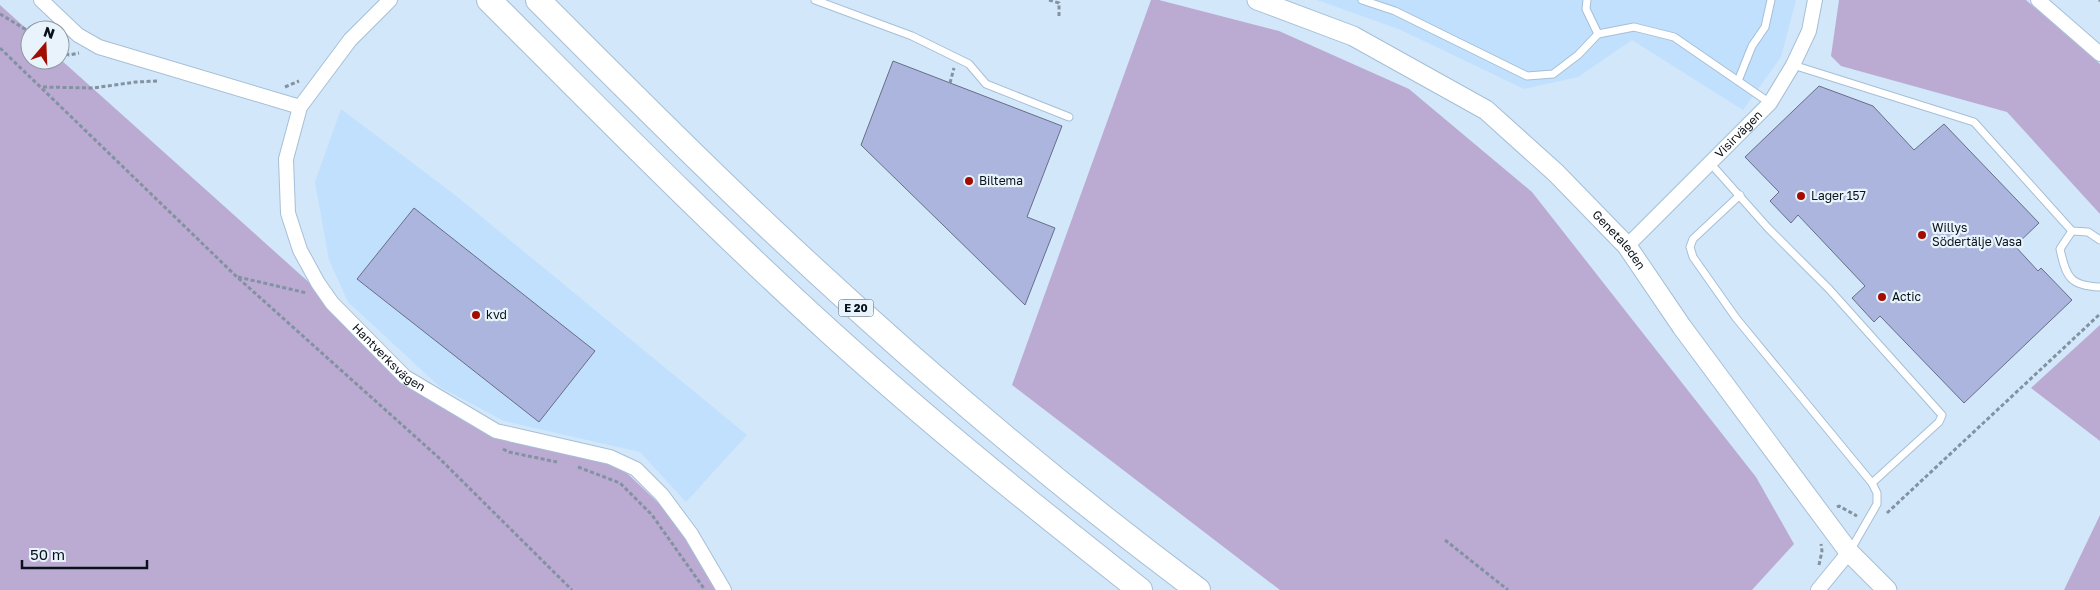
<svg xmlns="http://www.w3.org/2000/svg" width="2100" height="590" font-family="'Golos Text',sans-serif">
<rect width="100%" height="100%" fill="#d2e7fa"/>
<!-- built -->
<g fill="#c0e0fd">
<path d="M1317,0H1796L1781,57L1743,110L1632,40L1578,77L1524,89L1401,30Z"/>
<path d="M341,109L455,195L747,435L686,502L640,452L504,421L440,387L348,302L329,260L315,182Z"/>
</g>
<!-- forest -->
<g fill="#bbabd3">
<path d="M1151,0H1159L1279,31L1409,89L1532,192L1756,477L1794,544L1752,590H1280L1012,385Z"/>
<path d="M1839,0H2026L2100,64V214L2007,112L1841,66L1831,56Z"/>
<path d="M0,5L30,32V60L60,59L332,303L405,377L496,431L610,457L691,534L724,590H0Z"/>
<path d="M2100,325V441L2031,388Z"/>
<path d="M2100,515V590H2064Z"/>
</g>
<!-- building -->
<g fill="#abb5dd" stroke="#686e89">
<path d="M893,61L1062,126L1027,217L1055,228L1025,305L861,145Z"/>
<path d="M1819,86L1873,106L1914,150L1944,124L2039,223L2015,246L2038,271L2041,268L2072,300L1964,403L1880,316L1874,322L1852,298L1865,286L1798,215L1791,223L1770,201L1779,192L1745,157Z"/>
<path d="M414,208L595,351L539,422L357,279Z"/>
</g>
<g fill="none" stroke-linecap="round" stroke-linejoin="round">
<defs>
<g id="lane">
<path d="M815,0L912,36L969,64L986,84L1069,117"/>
<path d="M1362,0L1395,11L1527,76L1553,74L1578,55L1598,34L1634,27L1674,37L1770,103"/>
<path d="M1587,0L1586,9L1598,34"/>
<path d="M1793,65L1974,122L2072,231L2088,232L2100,240"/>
<path d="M1738,81L1752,46L1765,27L1771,0"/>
<path d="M1711,164L1768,228L1829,289L1942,415L1939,422L1872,483"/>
<path d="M1740,195L1693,239L1690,247L1693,257L1736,318L1872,483L1877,493V504L1850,551"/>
<path d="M2072,231L2060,249C2066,277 2070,286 2100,287"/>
</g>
<g id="street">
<path d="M41,0L78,35L99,47L300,107"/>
<path id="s1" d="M390,0L350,40L300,107L286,159L288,213L300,250L318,283L332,303L405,377L496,431L610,457L636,469L662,495L691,534L724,590"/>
<path d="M2038,0L2100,54"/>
<path id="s2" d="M1627,246L1770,103L1793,65L1809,31L1815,0"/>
<path d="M1818,590L1849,552"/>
</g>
<g id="secondary">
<path id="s3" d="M1257,0L1353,36L1486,110L1556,173L1627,246L1682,327L1849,552L1887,590"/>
</g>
<g id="highway">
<path d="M489,0C601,112 713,226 831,333C930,423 1035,507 1140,590"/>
<path d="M538,0C616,78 693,156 773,231C908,358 1049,479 1198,590"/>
</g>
</defs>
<!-- lane casing -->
<use href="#lane" stroke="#a6bfd6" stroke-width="9"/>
<!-- street casing -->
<use href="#street" stroke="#a6bfd6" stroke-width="16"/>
<!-- secondary casing -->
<use href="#secondary" stroke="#a6bfd6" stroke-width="21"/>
<!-- highway casing -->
<use href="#highway" stroke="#a6bfd6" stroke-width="26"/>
<!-- path -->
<g stroke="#8292a1" stroke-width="3" stroke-dasharray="4 2.5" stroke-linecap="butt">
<path d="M1049,0L1059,3V18"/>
<path d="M2099,0L2100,1"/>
<path d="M0,14L30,32"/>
<path d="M0,48L237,277L438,457L572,590"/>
<path d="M60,50L69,55L79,53"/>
<path d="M950,83L954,68"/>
<path d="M43,87L93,88L136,82L159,81"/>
<path d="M285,87L299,81"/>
<path d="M238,277L307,293"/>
<path d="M503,449L509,452L557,462"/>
<path d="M578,467L620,483L652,515L705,590"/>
<path d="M1837,507L1839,506L1857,516"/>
<path d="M1887,513L2100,314"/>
<path d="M1445,540L1508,590"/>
<path d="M1819,565L1822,551L1821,544"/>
</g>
<!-- lane -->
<use href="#lane" stroke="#fff" stroke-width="7"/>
<!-- street -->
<use href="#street" stroke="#fff" stroke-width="14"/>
<!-- secondary -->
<use href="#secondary" stroke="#fff" stroke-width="19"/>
<!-- highway -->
<use href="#highway" stroke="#fff" stroke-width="24"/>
</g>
<!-- markers -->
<g fill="#a30d00" stroke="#e8f3fc" stroke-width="2">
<circle cx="969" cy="181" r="5"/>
<circle cx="1801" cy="196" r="5"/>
<circle cx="1922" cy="235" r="5"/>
<circle cx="1882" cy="297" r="5"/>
<circle cx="476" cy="315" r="5"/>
</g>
<g text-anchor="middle" stroke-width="4.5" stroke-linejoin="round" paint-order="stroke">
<!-- shield labels -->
<rect fill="#e8f3fc" stroke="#4c565e" stroke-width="1" x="838.5" y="299.5" width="35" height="17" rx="4"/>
<g font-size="11" font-weight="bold" fill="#09121a">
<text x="856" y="312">E 20</text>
</g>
<!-- street labels -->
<g font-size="12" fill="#09121a" stroke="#e8f3fc">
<text dy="4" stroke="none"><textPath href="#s2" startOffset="158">Visirvägen</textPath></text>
<text dy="4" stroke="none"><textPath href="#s3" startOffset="441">Genetaleden</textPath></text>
<text dy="4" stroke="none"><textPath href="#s1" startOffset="428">Hantverksvägen</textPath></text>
</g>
<!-- poi labels -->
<g font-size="12" fill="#09121a" stroke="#e8f3fc" text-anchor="start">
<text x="979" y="185">Biltema</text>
<text x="1811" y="200">Lager 157</text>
<text x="1932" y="232">Willys<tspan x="1932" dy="14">Södertälje Vasa</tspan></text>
<text x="1892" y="301">Actic</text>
<text x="486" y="319">kvd</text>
</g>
</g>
<!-- north arrow -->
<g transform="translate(45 45) rotate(19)"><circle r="24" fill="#e8f3fc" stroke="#8f99a2"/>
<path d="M0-4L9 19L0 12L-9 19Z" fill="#a30d00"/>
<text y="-8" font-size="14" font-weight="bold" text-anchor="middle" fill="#09121a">N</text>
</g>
<!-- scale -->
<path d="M22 560v8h125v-8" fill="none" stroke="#09121a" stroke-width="2.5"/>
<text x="30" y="560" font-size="15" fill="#09121a" stroke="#e8f3fc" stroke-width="4" paint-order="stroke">50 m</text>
</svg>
